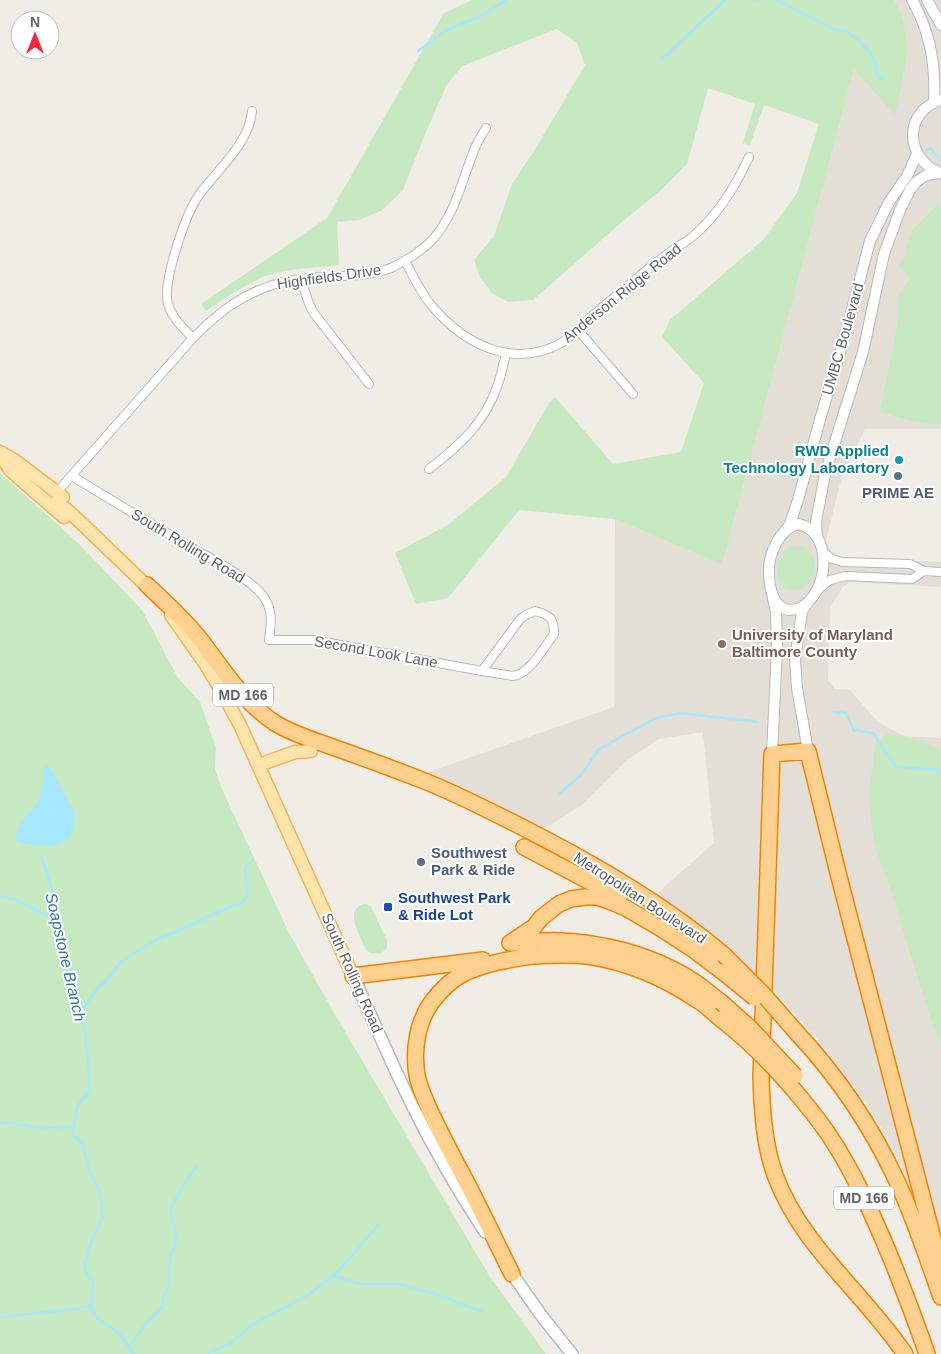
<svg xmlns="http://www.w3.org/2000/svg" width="941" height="1354" font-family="Helvetica,sans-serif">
<rect width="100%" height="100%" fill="#f0ece6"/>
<!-- education -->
<path fill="#e3ded6" d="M766,0H941V429H865L841,480L826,541L831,551L840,557L941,562V587L850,582L843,587L830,607L828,680L835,689L850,690L878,722L900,734L905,736L941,738V1255L913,1191L888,1139L869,1107L828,1052L798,1017L769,986L702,928L655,895L714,843L703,732L659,739L628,759L582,805L542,830L426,773L614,707L615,519L722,565L854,68Z"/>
<!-- green -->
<g fill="#c7e9c1">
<path d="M472,0H894C897,6 900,12 902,18C912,50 902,83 895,115L854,69L722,565L615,519L519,510L448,598L416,604L395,553L448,525L506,477L549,403L555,397L613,464L681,452L704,383L662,337L670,320L764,239L797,193L819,124L764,105L750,145L743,143L755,104L708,88L687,164L659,192L623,221L533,300L508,302L492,293L480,277L474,260L494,236L512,184L537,146L585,65L577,43L557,29L462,66L446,86L423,139L403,190L381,211L359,220L337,222L339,265C315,268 286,268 263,277C245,285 222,300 206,311L201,304L327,218L444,13Z"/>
<path d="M941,203V424C920,425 899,417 879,412L890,364L899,312L896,299L910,279L899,265L906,256L907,245L913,229L934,208Z"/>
<path d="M0,473L79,544L142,610L178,678L200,702L216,748L215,769L221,787L289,933L337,1018L490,1277L546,1354H0Z"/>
<path d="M794,546L805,547C807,549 811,553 813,556C814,558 813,561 814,563C819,595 771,603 778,565C779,554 784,549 794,546Z"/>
<path d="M889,733L927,743L941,750V1046L926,1005L893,897L874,843L869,804L870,782L876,743Z"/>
<path d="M366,904L371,907L387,940V947L385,950L380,954L371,953L367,951C362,939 341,907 366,904Z"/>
</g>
<!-- water -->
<path fill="#a7e7ff" d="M45,766C46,766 48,766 49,767C53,771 74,810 75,816C76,823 72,832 69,839L51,847L22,843L17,841C12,825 33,812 39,799C43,790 43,777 44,767Z"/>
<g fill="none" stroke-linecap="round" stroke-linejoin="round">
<!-- stream -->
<g stroke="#a7e7ff" stroke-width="2.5">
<path d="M754,0H759"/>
<path d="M777,0L836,30L847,31L857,39L873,56L877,74L883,81"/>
<path d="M418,51L448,29L479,17L506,0"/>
<path d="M662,59L725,0"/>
<path d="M922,152H925L930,148L941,160"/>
<path d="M834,712L846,713L854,730L873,733L896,767L938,770L941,773"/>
<path d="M560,793L581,775L599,749L656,718L681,713L758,722"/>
<path d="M41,856L57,905L60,928L73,978L79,997L88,1057L90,1092L81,1101L77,1107L73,1135L83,1144L88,1167L101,1196L102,1217L91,1243L84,1269L93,1283L92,1299V1310L97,1318L116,1331L124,1339L133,1354"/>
<path d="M0,896L15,900L59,921"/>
<path d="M81,1011L97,989L109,978L119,964L129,956L160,938L176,932L225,909L244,902L247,895L245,868L250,863"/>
<path d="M0,1123C13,1122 21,1125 33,1127C47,1128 60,1127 74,1127"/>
<path d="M333,1276L361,1284H399L438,1295L483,1312"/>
<path d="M0,1317L76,1309L92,1306"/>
<path d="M129,1347L147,1322L159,1311L163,1305L164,1296L169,1286L170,1259L177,1237L172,1218L171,1207L183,1186L197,1166"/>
<path d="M209,1354L211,1351L230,1344L250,1326L310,1294L333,1276L343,1266L379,1224"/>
</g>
<defs>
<g id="minor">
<path d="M405,261C413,276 421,293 432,306C465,345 514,370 563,342C573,335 582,325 591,317C607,303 624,289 641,275C651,266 662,258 673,250C680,245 686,242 692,237C718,215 735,188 749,157"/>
<path d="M301,279L308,301L313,312L369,384"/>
<path d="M578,330L633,394"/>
<path d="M193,338C183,328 172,318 168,304C162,282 186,213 199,195C213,176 239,151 247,130C250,124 251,118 252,111"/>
<path d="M429,469C459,446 484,424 497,387C501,377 503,365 506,354"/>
<path d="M72,476C111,500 150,523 190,547C210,558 254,580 265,599C273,611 271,625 269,640H313L482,671"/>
<path d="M57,492L193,338C221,310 243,293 282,282C317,273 357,281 391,268C399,264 407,259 414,255C420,250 427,246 432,240C456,214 462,179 475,148C478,141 482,134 486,128"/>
<path d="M823,552L832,559L843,562L910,564L924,571L941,572"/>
<path d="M818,590L830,580L846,576L912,579L924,571"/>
<path d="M535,611C550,615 554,618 554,634C544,647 530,674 513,676L482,671L521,618L528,614Z"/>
</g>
<g id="tertiary">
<path d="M912,0C930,31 936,66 934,102"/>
<path d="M927,0L941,25"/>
<path d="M940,100C903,113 905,158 940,173"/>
<path d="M799,524C832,533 829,585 806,604C803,607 800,608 796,609C774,615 769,588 769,572C768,555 780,527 799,524Z"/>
<path d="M785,531L790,524L798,500L821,416L848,325L870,241L889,202L907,176L917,154"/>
<path d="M817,536L816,522L825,474L863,352L884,254L900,210L910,190L916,182L926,175L939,173"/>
<path d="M807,604L802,611L795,660L797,688L808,751"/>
<path d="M772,754L777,648L776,612L773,599"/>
</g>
<g id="secondary">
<path d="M353,976C373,1020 392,1065 414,1109C435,1151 459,1192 485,1232"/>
<path d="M508,1268L541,1315L572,1354"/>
</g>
<g id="primary">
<path d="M0,452L14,460L63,497"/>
<path d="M0,455L11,471L64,517"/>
<path d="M57,492L61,505L75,517L153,592"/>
<path d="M171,615L206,665L221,690L240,725L353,976"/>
<path d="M259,765L295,752L311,751"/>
</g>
<g id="motorway">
<path d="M147,585C165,602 184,619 200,639C223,669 243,702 275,723C291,733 310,739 327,745C361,757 394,769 427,782C454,793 480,806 506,819C582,857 659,900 724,955"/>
<path d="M524,847L619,897"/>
<path d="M510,943L534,927L541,918L559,904L571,899L585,897H597L609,901L626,908L660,928L694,950L723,972"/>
<path d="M512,943C528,942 545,940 562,941C605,943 650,955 687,977C699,984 710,994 721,1002"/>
<path d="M521,957C543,955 565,954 587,956C625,961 665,978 697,1000C706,1005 713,1013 721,1019"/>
<path d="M353,976L483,960"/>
<path d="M798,1034C838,1077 871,1126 896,1179C914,1217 927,1257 941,1297"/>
<path d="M794,1090C806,1104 818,1119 829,1135C853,1171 871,1211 888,1251C902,1285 915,1319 927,1354"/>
<path d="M512,1274C497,1244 483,1214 468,1185C455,1161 442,1136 430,1111C425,1099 419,1087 417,1075C413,1051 417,1023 431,1003C440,991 452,979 465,973C485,963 509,960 531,956"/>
<path d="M905,1354C864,1293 801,1246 775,1175C764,1144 762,1110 761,1077L772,754L808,751L838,873L941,1269"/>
</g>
</defs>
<!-- minor casing -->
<use href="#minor" stroke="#b6b9bd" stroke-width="10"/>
<!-- tertiary casing -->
<use href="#tertiary" stroke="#b6b9bd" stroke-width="12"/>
<!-- secondary casing -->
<use href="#secondary" stroke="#b4babe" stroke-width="14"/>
<!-- primary casing -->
<use href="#primary" stroke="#fbb254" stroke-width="15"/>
<!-- motorway casing -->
<use href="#motorway" stroke="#f68200" stroke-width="18"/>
<!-- minor -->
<use href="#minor" stroke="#fff" stroke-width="8"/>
<!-- tertiary -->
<use href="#tertiary" stroke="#fff" stroke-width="10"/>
<!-- secondary -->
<use href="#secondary" stroke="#fff" stroke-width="11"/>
<!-- primary -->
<use href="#primary" stroke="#ffe4ac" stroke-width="12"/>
<!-- motorway -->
<use href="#motorway" stroke="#ffd08e" stroke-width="15"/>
<defs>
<g id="motorway-bridge">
<path d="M724,955L763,994L798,1034"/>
<path d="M723,972L755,998"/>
<path d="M721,1002L750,1028L795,1076"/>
<path d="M721,1019C749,1041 771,1063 794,1090"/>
</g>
</defs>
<!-- motorway-bridge casing -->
<use href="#motorway-bridge" stroke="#f68200" stroke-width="18" stroke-linecap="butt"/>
<!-- motorway-bridge -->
<use href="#motorway-bridge" stroke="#ffd08e" stroke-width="15"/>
</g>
<!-- markers -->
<circle fill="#0f9aa8" stroke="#fff" stroke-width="2" cx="899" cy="460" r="5"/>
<g fill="#5c6f8a" stroke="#fff" stroke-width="2">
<circle cx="898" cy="476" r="5"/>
<circle cx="421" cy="862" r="5"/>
</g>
<circle fill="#8d6e63" stroke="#fff" stroke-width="2" cx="722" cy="644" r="5"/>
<rect fill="#1a4fb4" stroke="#fff" stroke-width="2" x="383" y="902" width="10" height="10" rx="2.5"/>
<g text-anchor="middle" stroke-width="4" stroke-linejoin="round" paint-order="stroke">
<!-- shield labels -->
<g fill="#fff" stroke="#8e9295" stroke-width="1">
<rect x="213" y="683.5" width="60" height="23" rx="4"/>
<rect x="834" y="1186.5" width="60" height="23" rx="4"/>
</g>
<g font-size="14" font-weight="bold" fill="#5d6367">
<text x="243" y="700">MD 166</text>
<text x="864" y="1203">MD 166</text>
</g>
<!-- street labels -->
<g font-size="15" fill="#5d6367" stroke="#fff">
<text transform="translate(329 277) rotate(-8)" y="5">Highfields Drive</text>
<text transform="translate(622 293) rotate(-39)" y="5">Anderson Ridge Road</text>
<text transform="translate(843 339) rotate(-74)" y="5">UMBC Boulevard</text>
<text transform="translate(188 546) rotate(31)" y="5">South Rolling Road</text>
<text transform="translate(376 652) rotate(10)" y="5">Second Look Lane</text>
<text transform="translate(640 898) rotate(33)" y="5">Metropolitan Boulevard</text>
<text transform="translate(352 973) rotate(66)" y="5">South Rolling Road</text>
</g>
<!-- culture labels -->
<g font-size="15" font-weight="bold" fill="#0d838f" stroke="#fff" text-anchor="end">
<text x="889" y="456">RWD Applied<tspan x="889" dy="17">Technology Laboartory</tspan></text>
</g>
<!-- service labels -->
<g font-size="15" font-weight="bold" fill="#4e5e75" stroke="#fff">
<text x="898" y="498">PRIME AE</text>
<text x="431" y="858" text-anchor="start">Southwest<tspan x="431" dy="17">Park &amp; Ride</tspan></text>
</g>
<!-- education labels -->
<g font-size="15" font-weight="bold" fill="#785e54" stroke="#fff" text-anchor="start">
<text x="732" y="640">University of Maryland<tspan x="732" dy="17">Baltimore County</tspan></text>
</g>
<!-- transit labels -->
<g font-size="15" font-weight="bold" fill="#164399" stroke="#fff" text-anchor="start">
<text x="398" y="903">Southwest Park<tspan x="398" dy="17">&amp; Ride Lot</tspan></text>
</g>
<!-- water labels -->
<g font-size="16" font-style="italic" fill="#34789d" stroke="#fff">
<text transform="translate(66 957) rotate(77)" y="6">Soapstone Branch</text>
</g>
</g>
<!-- north arrow -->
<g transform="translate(35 35)"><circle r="24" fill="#ffffff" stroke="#bec1c2"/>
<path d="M0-4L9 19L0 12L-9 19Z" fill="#f52738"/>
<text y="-8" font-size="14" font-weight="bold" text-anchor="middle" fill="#5d6367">N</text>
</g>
</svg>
